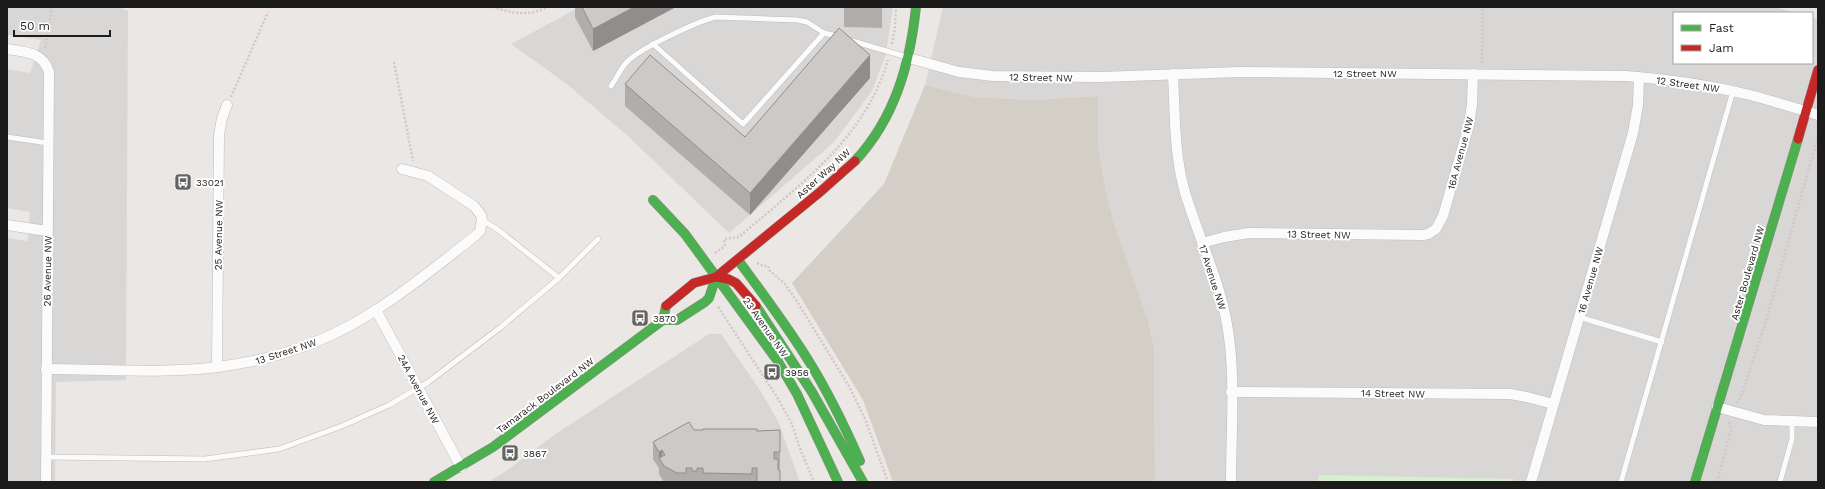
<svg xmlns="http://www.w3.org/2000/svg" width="1825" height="489" font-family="'Work Sans',sans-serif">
<rect width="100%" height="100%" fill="#eae7e4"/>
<!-- residential -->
<g fill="#d9d7d6">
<path d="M7,7H118L128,11L126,380L56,382L55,482H7V238L28,241L30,212L7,208V69L30,73L41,40L7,35Z"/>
<path d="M580,7H893L886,54L872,91L834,142L729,233L629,137L568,85L511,44Z"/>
<path d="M943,7H1775L1797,13H1674V63H1812V17L1818,19V482H1155L1154,348L1148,320L1114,223L1106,192L1098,145V96L1035,100L975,97L925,85Z"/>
<path d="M709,334H721L758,387L778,421L800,482H488L505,472L554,435Z"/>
</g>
<!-- construction -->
<path fill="#d3cfc7" d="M925,85L975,97L1035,100L1098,96V145L1106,192L1114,223L1148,320L1154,348L1155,482H893L863,400L792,283L884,184Z"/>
<!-- park -->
<path fill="#d8eed1" d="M1319,475L1514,479L1513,482H1318Z"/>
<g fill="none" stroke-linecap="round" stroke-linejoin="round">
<defs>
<g id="lane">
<path d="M849,40L907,57"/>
<path d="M653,44L743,124L824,33"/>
<path d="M611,86C616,79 620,70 626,63C638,49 698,21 716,17L797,20L807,22L824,33L840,37"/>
<path d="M7,137L48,143"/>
<path d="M482,220L497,229L559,278"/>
<path d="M1579,317L1662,342"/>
<path d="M46,457L205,459L279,449L342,426L389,405L427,383L501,327L559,278L598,239"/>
<path d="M1621,482L1733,91"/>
<path d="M1780,482L1792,439V422"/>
</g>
<g id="street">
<path d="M7,49C25,52 43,52 49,72L46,482"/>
<path d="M909,58L959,72L993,76L1101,77L1239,72L1626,76C1667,79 1709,85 1750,95C1773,101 1795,108 1818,115"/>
<path d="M1173,74C1175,112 1174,151 1184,189C1197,234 1219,278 1227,324C1236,373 1231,432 1231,482"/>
<path d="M7,225L47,231"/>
<path d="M1202,243L1224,237L1249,233L1423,235L1428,234L1436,229L1443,216L1469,125L1472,104L1473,74"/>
<path d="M376,310L461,467"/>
<path d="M217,367L219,135L222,118L227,105"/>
<path d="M46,369C101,369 164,374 218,367C274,360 329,341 376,310C411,288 443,261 475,236L480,231L482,220L481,215L474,206L428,176L402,169"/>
<path d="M1231,392L1510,394L1527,397L1553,404"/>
<path d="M1717,407L1764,420L1818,422"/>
<path d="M1531,482L1633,133L1638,105L1639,77"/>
</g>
<g id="fast">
<path d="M855,161C895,118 910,64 916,7"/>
<path d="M653,200L685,234L777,360L797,394L838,482"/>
<path d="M738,260C763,294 788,327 810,363C829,394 845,427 860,461"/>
<path d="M756,306L812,392L863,482"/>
<path d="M663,320H677L705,302L709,298L716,277"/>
<path d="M434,482L493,447L663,320L666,306"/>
<path d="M1695,482L1798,139"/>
</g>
<g id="jam">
<path d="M1798,139L1818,70"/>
<path d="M716,277L820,192L855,161"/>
<path d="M666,306L694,283L716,277L728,279L736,283L756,306"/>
</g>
</defs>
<!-- lane casing -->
<use href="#lane" stroke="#bdbcbb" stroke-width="6"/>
<!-- street casing -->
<use href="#street" stroke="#bdbcbb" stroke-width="11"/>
<!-- fast casing -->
<use href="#fast" stroke="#928f7f" stroke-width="10"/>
<!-- jam casing -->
<use href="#jam" stroke="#928f7f" stroke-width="10"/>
<!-- path -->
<g stroke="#d3c6c8" stroke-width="2.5" stroke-dasharray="2 2" stroke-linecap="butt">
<path d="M493,7C510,13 530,17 547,7"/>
<path d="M892,44L895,28L896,7"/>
<path d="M45,48L52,7"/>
<path d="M394,62L413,161"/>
<path d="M1482,63L1483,7"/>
<path d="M231,97L268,12"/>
<path d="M1817,125L1818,131"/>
<path d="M725,246L724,239L739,237C799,185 865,139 888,60"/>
<path d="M715,253L724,247"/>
<path d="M757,263L764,266H768L769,270L785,284L798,303L850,388L865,419L888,482"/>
<path d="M718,307L777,397L791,422L801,451L814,482"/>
<path d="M1737,403L1741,396L1766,321L1818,136"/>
<path d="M1717,482L1731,430L1729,424L1731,421"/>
</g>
<!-- lane -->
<use href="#lane" stroke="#fcfbfb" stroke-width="5"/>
<!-- street -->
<use href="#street" stroke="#fcfbfb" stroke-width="10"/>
<!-- fast -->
<use href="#fast" stroke="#4caf50" stroke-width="9"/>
<!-- jam -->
<use href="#jam" stroke="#c62828" stroke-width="9"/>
</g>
<!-- wall -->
<g fill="#b0adab">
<path d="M575,7H676L593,51L575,17Z"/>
<path d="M844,7H882V28L844,27Z"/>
<path d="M870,78L750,215L625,106V84L745,137Z"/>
<path d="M694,430L757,431L780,430V469H778V470L780,482H664L659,474V468L653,459V442Z"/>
</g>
<!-- shaded-wall -->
<g fill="#908d8b">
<path d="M634,7H676L593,51V29Z"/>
<path d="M870,55V78L750,215V193Z"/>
<path d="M662,450V463L659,458V468V452Z"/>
</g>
<!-- building -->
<g fill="#cdc9c7" stroke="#908d8b">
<path d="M582,7H634L593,29Z"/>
<path d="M839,28L870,55L750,193L625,84L650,55L745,137Z"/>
<path d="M689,422L694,430H703V429H757V431L780,430V452H774V459H778V470H780V482H757V468H752V474L703,473V468H697V471H692V468H686V473H677L664,466L659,458L665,455L662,450L659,452L653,442Z"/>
</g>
<!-- icons -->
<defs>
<symbol id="bus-square" viewBox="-11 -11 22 22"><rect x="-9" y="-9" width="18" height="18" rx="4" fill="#646362" stroke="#fff"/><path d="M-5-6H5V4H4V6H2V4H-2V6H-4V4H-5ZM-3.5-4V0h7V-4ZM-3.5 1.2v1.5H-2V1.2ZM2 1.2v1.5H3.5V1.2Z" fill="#fff"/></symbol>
</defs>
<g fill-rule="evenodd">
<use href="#bus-square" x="173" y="172" width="20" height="20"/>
<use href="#bus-square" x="630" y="308" width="20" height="20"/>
<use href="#bus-square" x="762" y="362" width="20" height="20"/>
<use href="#bus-square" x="500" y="443" width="20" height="20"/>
</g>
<g text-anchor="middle" stroke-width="4" stroke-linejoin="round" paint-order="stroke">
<!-- street labels -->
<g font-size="10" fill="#1c1c1c" stroke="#fff">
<text x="1365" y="77">12 Street NW</text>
<text transform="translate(1041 77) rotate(1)" y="4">12 Street NW</text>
<text transform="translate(1688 84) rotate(8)" y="4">12 Street NW</text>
<text transform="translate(1460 153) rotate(-75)" y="4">16A Avenue NW</text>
<text transform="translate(823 173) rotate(-42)" y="4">Aster Way NW</text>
<text transform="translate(1319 234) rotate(1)" y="4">13 Street NW</text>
<text transform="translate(218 235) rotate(-89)" y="4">25 Avenue NW</text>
<text transform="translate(47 271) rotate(-89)" y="4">26 Avenue NW</text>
<text transform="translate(1747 273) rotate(-74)" y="4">Aster Boulevard NW</text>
<text transform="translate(1213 277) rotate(72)" y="4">17 Avenue NW</text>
<text transform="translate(1590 280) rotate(-74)" y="4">16 Avenue NW</text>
<text transform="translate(766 327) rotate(55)" y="4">23 Avenue NW</text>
<text transform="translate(286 351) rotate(-18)" y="4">13 Street NW</text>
<text transform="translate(419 389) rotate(62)" y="4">24A Avenue NW</text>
<text transform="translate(1393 393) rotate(1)" y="4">14 Street NW</text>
<text transform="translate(545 395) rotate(-37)" y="4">Tamarack Boulevard NW</text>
</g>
<!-- poi labels -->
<g font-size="10" fill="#1c1c1c" stroke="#fff" text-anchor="start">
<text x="196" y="186">33021</text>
<text x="653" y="322">3870</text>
<text x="785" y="376">3956</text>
<text x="523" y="457">3867</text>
</g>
</g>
<!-- border -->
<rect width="1825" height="489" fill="none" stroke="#1c1c1c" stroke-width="16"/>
<!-- legend -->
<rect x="1673" y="12" width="140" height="52" fill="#ffffff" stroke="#a4a4a4"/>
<rect x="1681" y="25" width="20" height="6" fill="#4caf50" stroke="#a4a4a4"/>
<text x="1709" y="32" font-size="12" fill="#1c1c1c">Fast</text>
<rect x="1681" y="45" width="20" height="6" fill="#c62828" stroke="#a4a4a4"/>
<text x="1709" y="52" font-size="12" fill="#1c1c1c">Jam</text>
<!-- scale -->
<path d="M14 30v6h96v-6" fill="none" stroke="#1c1c1c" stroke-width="2"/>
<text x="20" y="30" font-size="12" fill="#1c1c1c" stroke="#ffffff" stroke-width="3" paint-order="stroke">50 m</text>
</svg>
